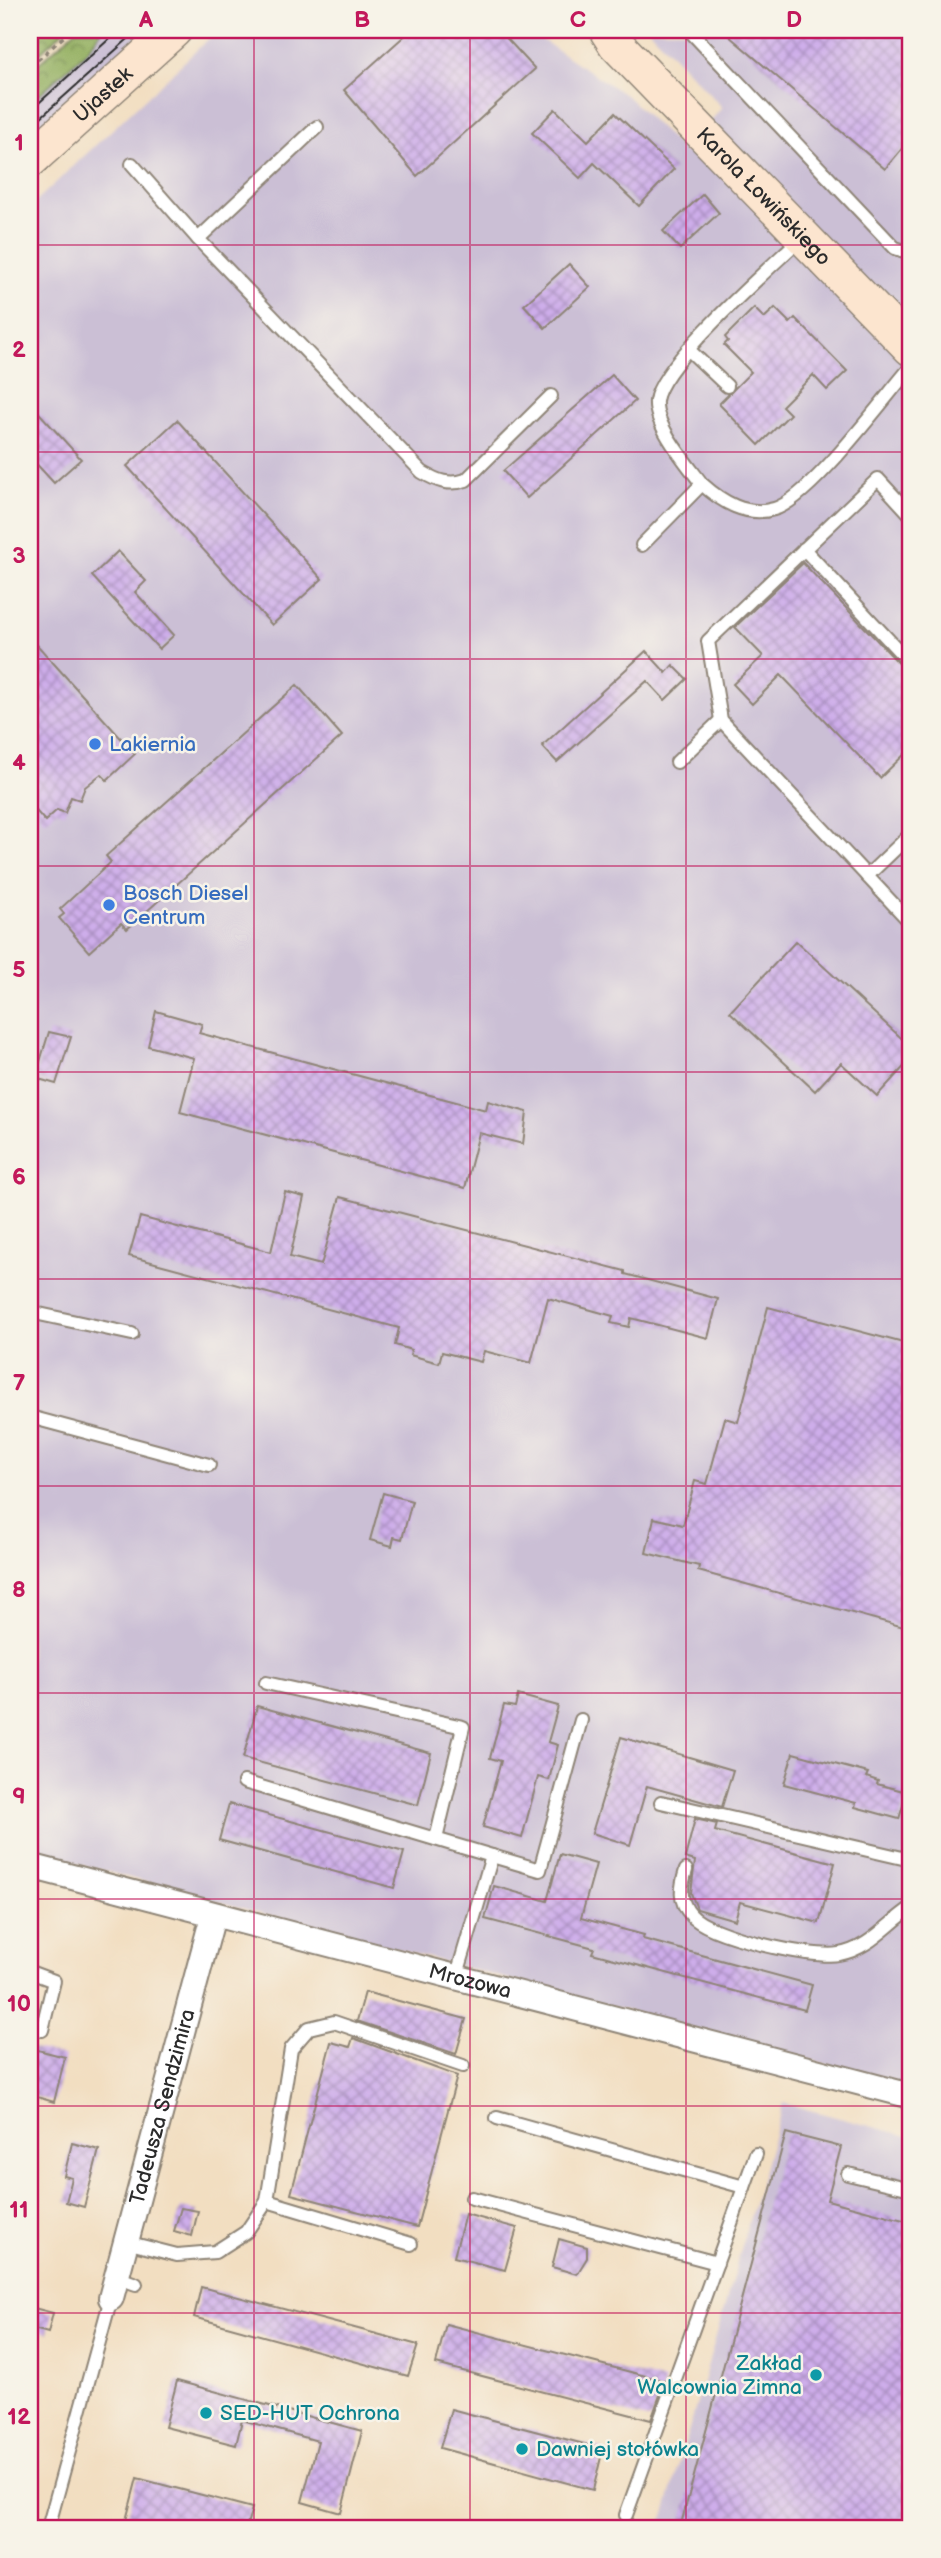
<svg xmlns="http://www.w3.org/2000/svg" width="941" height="2558" font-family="'Balsamiq Sans',sans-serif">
<defs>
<pattern id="forest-crowns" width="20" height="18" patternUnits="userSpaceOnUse" patternTransform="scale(1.75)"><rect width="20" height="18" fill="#94b062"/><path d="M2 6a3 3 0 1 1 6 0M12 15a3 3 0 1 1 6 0" fill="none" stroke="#798f51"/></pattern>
<pattern id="building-cross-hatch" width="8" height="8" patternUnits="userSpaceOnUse" patternTransform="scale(1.75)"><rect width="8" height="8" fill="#ceadea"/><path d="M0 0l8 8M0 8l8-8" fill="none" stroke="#a78dbe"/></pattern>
</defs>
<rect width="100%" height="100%" fill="#f7f3e8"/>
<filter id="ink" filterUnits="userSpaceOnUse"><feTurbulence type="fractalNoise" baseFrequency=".0143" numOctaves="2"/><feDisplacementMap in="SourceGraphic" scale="14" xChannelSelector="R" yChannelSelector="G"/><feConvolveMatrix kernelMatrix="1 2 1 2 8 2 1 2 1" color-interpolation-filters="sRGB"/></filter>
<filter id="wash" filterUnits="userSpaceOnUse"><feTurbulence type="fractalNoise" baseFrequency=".00686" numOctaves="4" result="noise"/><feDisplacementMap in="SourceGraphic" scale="28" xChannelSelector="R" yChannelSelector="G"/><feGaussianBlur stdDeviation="1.57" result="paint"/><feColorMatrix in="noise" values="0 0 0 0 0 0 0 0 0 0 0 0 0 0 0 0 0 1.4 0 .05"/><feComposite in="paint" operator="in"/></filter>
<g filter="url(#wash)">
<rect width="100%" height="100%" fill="#f2dec1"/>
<!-- industrial -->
<g fill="#cbbfd5">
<path d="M102,30H145L30,134V103L98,38Z"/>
<path d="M218,30H527L628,97L686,153L722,107L649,30H911V2087L30,1851V207Z"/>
<path d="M783,2103L911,2137V2528H661Z"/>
</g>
<!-- forest -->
<g fill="url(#forest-crowns)" stroke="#606e46" stroke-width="2">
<path d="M30,30H65L30,62Z"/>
<path d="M76,30H102L87,51L30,103V71Z"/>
</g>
<g id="blocks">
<!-- building -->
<g fill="url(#building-cross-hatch)">
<path d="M411,30H499L535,69L417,176L344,90Z"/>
<path d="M722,30H911V138L885,169Z"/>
<path d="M555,109L588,141L615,113L674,169L639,206L594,163L580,178L532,133Z"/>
<path d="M703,194L719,213L680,249L663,231Z"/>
<path d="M569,264L590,287L545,328L524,305Z"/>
<path d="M754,308L764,318L775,308L790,323L795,318L847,371L827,390L813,375L782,406L790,414L759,445L719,404L751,372L724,345L728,341L725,337Z"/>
<path d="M612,375L635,401L527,498L503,471Z"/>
<path d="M30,403L81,459L54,483L30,457Z"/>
<path d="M177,420L322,579L272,625L127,466Z"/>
<path d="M118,551L146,581L135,592L174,635L159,649L92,576Z"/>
<path d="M803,563L911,676V748L880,778L781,675L752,704L733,684L763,656L735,627Z"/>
<path d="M30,637L135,754L107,780L101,774L85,787L80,800L71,797L65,813L57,810L45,821L30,804Z"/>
<path d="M646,651L666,673L673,665L687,679L665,700L647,681L557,762L542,746Z"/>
<path d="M297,685L342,736L127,929L121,923L89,952L59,918L64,914L60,909L111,862L106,856Z"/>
<path d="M796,941L911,1047V1059L877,1096L841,1063L815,1091L730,1012Z"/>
<path d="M156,1011L202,1024L199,1033L486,1110L488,1101L527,1112L523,1144L479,1133L465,1188L180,1112L194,1058L148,1046Z"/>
<path d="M49,1032L71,1037L56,1084L35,1078Z"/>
<path d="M285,1192L304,1197L290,1257L321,1265L340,1197L625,1271V1274L718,1299L708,1338L631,1318L629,1327L611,1323L613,1316L548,1298L531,1363L484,1351L481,1362L442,1352L439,1363L410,1355L411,1350L395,1345L399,1328L129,1256L140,1217L271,1252Z"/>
<path d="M768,1307L911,1345V1629L698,1571L699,1566L646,1553L654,1518L683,1525L695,1481L707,1484L725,1418L738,1422Z"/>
<path d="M383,1493L412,1501L402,1539L394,1537L392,1546L370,1540Z"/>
<path d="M518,1695L558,1706L548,1742L558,1745L549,1780L538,1777L522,1838L483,1827L501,1761L490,1758L504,1705L515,1707Z"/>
<path d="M257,1706L431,1753L418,1805L243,1758Z"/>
<path d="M621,1737L733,1770L722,1807L647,1786L630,1845L592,1833Z"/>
<path d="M793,1753L868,1773L866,1777L878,1781L877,1784L907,1792L899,1819L855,1807L856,1803L784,1784Z"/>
<path d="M229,1804L404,1852L394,1888L219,1840Z"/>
<path d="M695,1819L717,1824L715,1831L835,1863L819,1923L740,1902L735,1920L697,1909L691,1893L695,1861L685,1858Z"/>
<path d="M560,1854L596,1864L581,1918L644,1935L643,1939L812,1985L805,2010L592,1953L594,1948L485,1919L494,1886L547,1901Z"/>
<path d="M365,1992L466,2019L456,2054L357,2021Z"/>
<path d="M353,2038L457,2076L417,2227L291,2194L331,2042L350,2047Z"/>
<path d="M30,2048L65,2057L54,2102L30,2095Z"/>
<path d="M786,2133L841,2147L827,2200L911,2222V2528H680Z"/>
<path d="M72,2143L99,2150L84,2207L66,2202L72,2178L64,2176Z"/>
<path d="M181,2208L198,2211L192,2236L174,2231Z"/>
<path d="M465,2214L517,2228L505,2270L454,2257Z"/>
<path d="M559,2239L587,2247V2258L577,2274L552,2267Z"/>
<path d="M201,2287L418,2345L408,2376L194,2317Z"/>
<path d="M30,2307L53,2313L48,2333L30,2328Z"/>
<path d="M446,2324L665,2381L651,2420L436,2364Z"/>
<path d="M177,2381L362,2431L341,2513L302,2502L318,2441L242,2420L236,2445L165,2427Z"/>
<path d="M451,2409L603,2449L593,2490L440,2448Z"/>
<path d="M137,2478L252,2508L246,2528H124Z"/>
</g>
</g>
</g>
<g filter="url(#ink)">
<use href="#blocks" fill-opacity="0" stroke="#8e8476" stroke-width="2"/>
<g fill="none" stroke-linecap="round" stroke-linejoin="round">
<defs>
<g id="lane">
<path d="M689,30L895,248L911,253"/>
<path d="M317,127L198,239L422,472C437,481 449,486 466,480L551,396"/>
<path d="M132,164L198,239"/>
<path d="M689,350L727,386"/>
<path d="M702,484C722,502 746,517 774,509C809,500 884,398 911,367"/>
<path d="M911,515L878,479L708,641L721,720L911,923"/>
<path d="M642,545L702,484C688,465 654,426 656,401C660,364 769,269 800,239"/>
<path d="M804,549L911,664"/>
<path d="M677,762L721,720"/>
<path d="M867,876L911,834"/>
<path d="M30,1312L132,1334"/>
<path d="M30,1417L209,1465"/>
<path d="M266,1683L463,1727L436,1839"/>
<path d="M244,1782L492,1856L456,1978"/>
<path d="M661,1802L911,1860"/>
<path d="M492,1856L540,1870L581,1720"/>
<path d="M686,1870C681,1886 678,1901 691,1915C708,1936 812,1959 839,1954C869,1949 887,1924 911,1908"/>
<path d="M30,1972L54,1981L42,2030L30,2026"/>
<path d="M497,2118L744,2187"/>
<path d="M848,2174L911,2189"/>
<path d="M472,2198L717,2263"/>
<path d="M267,2201L411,2244"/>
<path d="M126,2242L177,2255L215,2252L246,2232L267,2201L291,2049L309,2028L334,2022L463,2066"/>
<path d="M116,2277L136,2284"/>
<path d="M626,2515L756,2154"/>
<path d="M48,2528L111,2298"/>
</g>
<g id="street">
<path id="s1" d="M30,1866L911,2096"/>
<path id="s2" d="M111,2298L213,1916"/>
</g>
<g id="secondary">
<path id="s3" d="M607,30L616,44L911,348"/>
<path id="s4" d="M30,160L174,30"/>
</g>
</defs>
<!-- lane casing -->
<use href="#lane" stroke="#8e8476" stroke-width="16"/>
<!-- street casing -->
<use href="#street" stroke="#8e8476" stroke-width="28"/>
<!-- secondary casing -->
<use href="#secondary" stroke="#8e8476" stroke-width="38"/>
<!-- path -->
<path stroke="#8e8476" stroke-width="3.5" stroke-dasharray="5 5" stroke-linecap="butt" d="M30,67L71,30"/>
<!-- lane -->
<use href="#lane" stroke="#fff" stroke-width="12"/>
<!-- street -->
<use href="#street" stroke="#fff" stroke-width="24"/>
<!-- secondary -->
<use href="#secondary" stroke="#fce5cf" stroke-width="35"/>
<!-- tram -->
<g stroke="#2b2b2b" stroke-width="2">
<path d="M30,111L119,30"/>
<path d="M30,127L138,30"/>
</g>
</g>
</g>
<!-- grid -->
<path fill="none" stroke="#c2185b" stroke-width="2" stroke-opacity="0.55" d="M254,30V2528M470,30V2528M686,30V2528M30,245H911M30,452H911M30,659H911M30,866H911M30,1072H911M30,1279H911M30,1486H911M30,1693H911M30,1899H911M30,2106H911M30,2313H911"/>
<!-- markers -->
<g fill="#3f7fe0" stroke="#f7f3e8" stroke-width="2.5">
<circle cx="95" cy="744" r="7"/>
<circle cx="109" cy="905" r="7"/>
</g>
<g fill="#0f9aa8" stroke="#f7f3e8" stroke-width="2.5">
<circle cx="816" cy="2375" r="7"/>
<circle cx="206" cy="2413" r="7"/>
<circle cx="522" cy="2449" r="7"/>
</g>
<g text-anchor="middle" stroke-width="5" stroke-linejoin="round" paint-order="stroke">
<!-- street labels -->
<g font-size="21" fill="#2b2b2b" stroke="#f7f3e8">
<text dy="7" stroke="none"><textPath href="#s4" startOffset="98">Ujastek</textPath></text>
<text dy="7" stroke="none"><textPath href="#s3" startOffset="229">Karola Łowińskiego</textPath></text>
<text dy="7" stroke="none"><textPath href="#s1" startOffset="455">Mrozowa</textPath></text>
<text dy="7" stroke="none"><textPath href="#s2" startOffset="198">Tadeusza Sendzimira</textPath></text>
</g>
<!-- shop labels -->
<g font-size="21" fill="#366cbe" stroke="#f7f3e8" text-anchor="start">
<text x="109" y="751">Lakiernia</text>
<text x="123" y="900">Bosch Diesel<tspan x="123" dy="24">Centrum</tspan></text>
</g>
<!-- culture labels -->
<g font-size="21" fill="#0d838f" stroke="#f7f3e8" text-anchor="start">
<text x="802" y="2370" text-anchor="end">Zakład<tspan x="802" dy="24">Walcownia Zimna</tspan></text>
<text x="220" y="2420">SED-HUT Ochrona</text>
<text x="536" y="2456">Dawniej stołówka</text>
</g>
</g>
<!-- margin -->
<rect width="941" height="2558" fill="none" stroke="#f7f3e8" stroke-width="77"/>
<rect x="38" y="38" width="864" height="2482" fill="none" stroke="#c2185b" stroke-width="2.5"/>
<g font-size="23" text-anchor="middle" font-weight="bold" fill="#c2185b">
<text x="146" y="27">A</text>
<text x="362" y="27">B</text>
<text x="578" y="27">C</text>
<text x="794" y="27">D</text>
<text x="19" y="150">1</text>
<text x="19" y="357">2</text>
<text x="19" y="563">3</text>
<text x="19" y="770">4</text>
<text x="19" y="977">5</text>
<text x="19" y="1184">6</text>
<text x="19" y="1390">7</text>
<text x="19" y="1597">8</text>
<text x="19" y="1804">9</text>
<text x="19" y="2011">10</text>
<text x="19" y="2217">11</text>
<text x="19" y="2424">12</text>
</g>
</svg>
